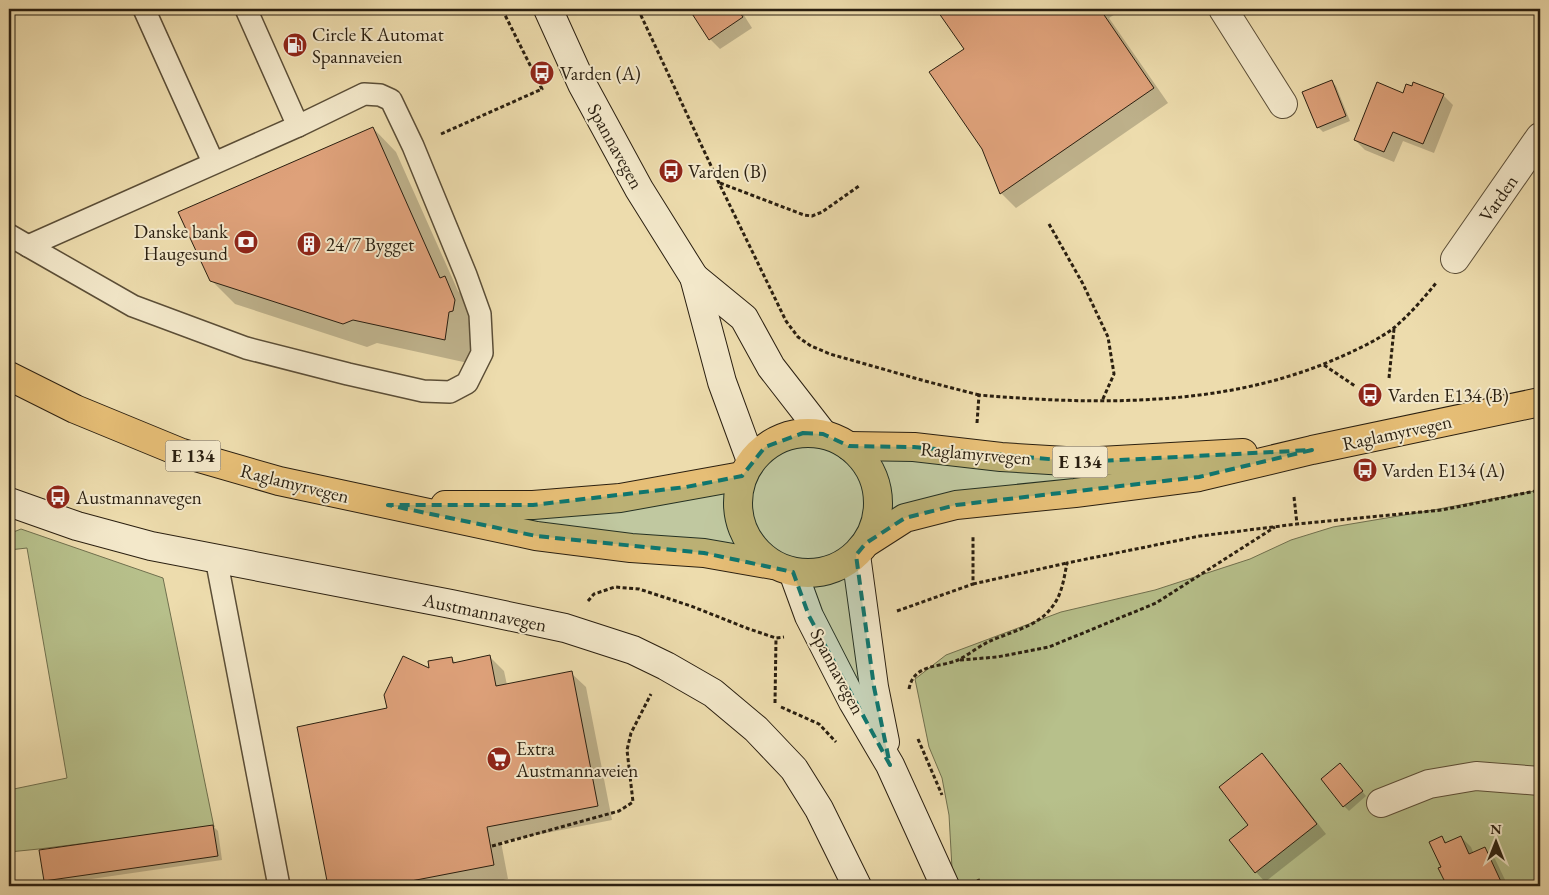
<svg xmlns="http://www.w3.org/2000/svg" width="1549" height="895" font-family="'EB Garamond',serif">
<rect width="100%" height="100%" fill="#eddcad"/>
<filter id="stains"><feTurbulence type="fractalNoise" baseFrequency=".004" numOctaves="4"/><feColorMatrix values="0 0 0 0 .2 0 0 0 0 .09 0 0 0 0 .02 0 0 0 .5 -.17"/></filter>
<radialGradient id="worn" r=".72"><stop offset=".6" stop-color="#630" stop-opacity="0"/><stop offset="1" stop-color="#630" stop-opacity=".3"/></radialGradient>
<!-- green -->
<g fill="#b7c08b" stroke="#70704e">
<path d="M1540,490V886H953L949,815L942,778L929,747L915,679L946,655L1061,612L1155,590L1250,559L1291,540L1333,527L1428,511Z"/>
<path d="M21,529L163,578L214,827L39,849L9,852V790L67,778L27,548L9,550L11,533Z"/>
</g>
<!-- shadow -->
<g fill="#0003">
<path d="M690,9H740L752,28L720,49L710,39Z"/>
<path d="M938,9H1123L1109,18L1168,103L1016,208L1001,193L983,148L965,49Z"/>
<path d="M1331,81L1336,86L1350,121L1323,132L1318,127Z"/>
<path d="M1404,95H1443L1453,105L1434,153L1403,141L1394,162L1365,150L1355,140Z"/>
<path d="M373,128L396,152L458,291L468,301L473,335L468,363L377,343L367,347L235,304L211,280Z"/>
<path d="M490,657L504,671L507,685L571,673L586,687L612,820L501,842L508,879L473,886H330L299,728L388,709L431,670L451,658L457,664Z"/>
<path d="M1262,755L1272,765L1326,834L1265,882L1256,872L1250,825Z"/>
<path d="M1345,770L1366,796L1349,811L1344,806Z"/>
<path d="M213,826L218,831L222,860L50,885L45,880Z"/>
<path d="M1461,837L1471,847L1474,854L1485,849L1495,859L1508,886H1448L1440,869L1442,868V838L1447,843Z"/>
</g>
<!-- building -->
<g fill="#dea17a" stroke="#2a1f10">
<path d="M689,9H737L743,17L709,40Z"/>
<path d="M936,9H1100L1154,88L1000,194L982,149L929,72L964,49Z"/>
<path d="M1332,80L1346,116L1317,128L1302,92Z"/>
<path d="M1377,82L1403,93L1406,84L1412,86L1413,82L1444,94L1423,144L1393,132L1384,152L1354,140Z"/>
<path d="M373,127L440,278L445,276L455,300L453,311L449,312L445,340L353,320L343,324L210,281L178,212Z"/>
<path d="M490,655L496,686L572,671L598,806L487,827L494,865L411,881L412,886H328L297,727L387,708L384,695L403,656L429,668L428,661L452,657L453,663Z"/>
<path d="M1262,753L1317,824L1255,873L1229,840L1248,825L1219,787Z"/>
<path d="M1340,763L1363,791L1343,807L1321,779Z"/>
<path d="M213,825L218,856L44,881L39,850Z"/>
<path d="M1442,836L1445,843L1461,836L1469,854L1485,847L1503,886H1447L1438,868L1441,867L1429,842Z"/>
</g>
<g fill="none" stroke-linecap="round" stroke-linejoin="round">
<defs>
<g id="lane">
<path d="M144,9L213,162"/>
<path d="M246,9L298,126"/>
<path d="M364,94L380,95L391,100L413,146L466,275L480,314L482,353L467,383L450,392L423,391L348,374L246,348L133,306L28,246L298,126Z"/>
<path d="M9,235L28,246"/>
<path d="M216,558L279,886"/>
</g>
<g id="street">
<path d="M1223,9L1283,104"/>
<path d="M1455,259L1540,137"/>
<path d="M1381,803L1429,784L1476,776L1540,781"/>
</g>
<g id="secondary">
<path d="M548,9L582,84L639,189L694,277L722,382L751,461"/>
<path d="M694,277L744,318L771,367L823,434"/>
<path d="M9,502L77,526L151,546L451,604L565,628L633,650L666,666L713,693L756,729L794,769L819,809L857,886"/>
<path d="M856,555L874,687L885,742"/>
<path d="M793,572L809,616L853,702L890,765L945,886"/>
</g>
<g id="highway">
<path d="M9,376L75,409L182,453L279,481L536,536L631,548L704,553L773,565"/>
<circle cx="808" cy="503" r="70"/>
<path d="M849,446L914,447L1001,457L1082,462L1243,453"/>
<path d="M445,505H533L620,498L742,476"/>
<path d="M866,543L905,518L956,505L1075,493L1199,477L1312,450L1540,402"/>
</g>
</defs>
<!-- lane casing -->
<use href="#lane" stroke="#5b4e37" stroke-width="24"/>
<!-- street casing -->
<use href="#street" stroke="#5b4e37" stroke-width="30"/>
<!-- secondary casing -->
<use href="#secondary" stroke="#2a1f10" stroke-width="30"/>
<!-- highway casing -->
<use href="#highway" stroke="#2a1f10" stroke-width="30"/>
<!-- path -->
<g stroke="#2a1f10" stroke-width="3" stroke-dasharray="4 2.5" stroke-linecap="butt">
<path d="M638,9L719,183L786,321L798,337L811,346L830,354L925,381L979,395"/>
<path d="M441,134L542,89L502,9"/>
<path d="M720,183L804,215L812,216L822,212L859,186"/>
<path d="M1049,224L1083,284L1108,337L1114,374L1102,401"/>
<path d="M1324,365L1355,386"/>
<path d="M1389,378L1394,329"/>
<path d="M977,423L979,395C1096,405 1222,407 1331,361C1350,353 1379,340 1395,327C1410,314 1424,298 1436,283"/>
<path d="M1294,497L1297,524"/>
<path d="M973,584L1067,563"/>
<path d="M588,601L594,594L615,587L639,589L691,606L749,629L776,638L784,637"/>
<path d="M897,611L973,584V536"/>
<path d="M960,660L997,657L1049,647L1156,603L1275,527"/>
<path d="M909,689C914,663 939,668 958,660C968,655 978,647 988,642C1009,632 1038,627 1052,607C1062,595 1064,578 1067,563L1200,536L1297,524L1442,510L1540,490"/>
<path d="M775,703L776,638"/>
<path d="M781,707L819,724L836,742"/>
<path d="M918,739L942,795"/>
<path d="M492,846L619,811L633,802L627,750L631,733L651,694"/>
<path d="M978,879L981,886"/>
<path d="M9,884L24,886"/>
</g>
<!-- lane -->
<use href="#lane" stroke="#f3e8ca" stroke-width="21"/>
<!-- street -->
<use href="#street" stroke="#f3e8ca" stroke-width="28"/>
<!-- secondary -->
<use href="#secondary" stroke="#f3e8ca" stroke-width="28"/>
<!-- highway -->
<use href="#highway" stroke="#e6be76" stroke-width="28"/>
</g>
<!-- marked area -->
<path fill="#0f766e" fill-opacity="0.2" stroke="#0f766e" stroke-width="4" stroke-dasharray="10 6" stroke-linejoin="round" d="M803,433L823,434L849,446L914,447L1082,462L1312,450L1199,477L956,505L905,518L866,543L856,555L874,687L890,765L809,616L793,572L704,553L536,536L388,505H533L686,487L742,476L765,447Z"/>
<!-- icons -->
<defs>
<symbol id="fuel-disc" viewBox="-11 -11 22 22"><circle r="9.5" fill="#8f2418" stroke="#f3e8ca"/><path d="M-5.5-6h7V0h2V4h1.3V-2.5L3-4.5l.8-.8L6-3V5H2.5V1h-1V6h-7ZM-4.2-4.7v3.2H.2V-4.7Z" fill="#fff"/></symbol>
<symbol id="bus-disc" viewBox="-11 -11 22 22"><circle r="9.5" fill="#8f2418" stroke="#f3e8ca"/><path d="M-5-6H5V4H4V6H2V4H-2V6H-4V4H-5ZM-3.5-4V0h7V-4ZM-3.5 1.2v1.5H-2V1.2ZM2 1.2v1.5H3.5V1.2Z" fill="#fff"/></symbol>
<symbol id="bank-disc" viewBox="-11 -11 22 22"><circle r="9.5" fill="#8f2418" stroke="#f3e8ca"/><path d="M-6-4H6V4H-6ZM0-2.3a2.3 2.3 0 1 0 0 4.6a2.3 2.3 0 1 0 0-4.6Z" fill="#fff"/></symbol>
<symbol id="building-disc" viewBox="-11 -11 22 22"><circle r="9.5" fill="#8f2418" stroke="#f3e8ca"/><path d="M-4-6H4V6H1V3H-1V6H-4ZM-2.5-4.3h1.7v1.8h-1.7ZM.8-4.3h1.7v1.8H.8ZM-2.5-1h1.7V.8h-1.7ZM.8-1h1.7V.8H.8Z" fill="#fff"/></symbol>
<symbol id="supermarket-disc" viewBox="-11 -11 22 22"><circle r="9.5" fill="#8f2418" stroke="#f3e8ca"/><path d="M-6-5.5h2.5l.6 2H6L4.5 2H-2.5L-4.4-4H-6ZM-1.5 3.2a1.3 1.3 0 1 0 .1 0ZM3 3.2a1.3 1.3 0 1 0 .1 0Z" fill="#fff"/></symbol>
</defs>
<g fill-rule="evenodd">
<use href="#fuel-disc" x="281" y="31" width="28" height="28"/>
<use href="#bus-disc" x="528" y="59" width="28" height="28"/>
<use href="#bus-disc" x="657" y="157" width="28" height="28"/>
<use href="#bank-disc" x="232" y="228" width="28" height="28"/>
<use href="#building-disc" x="295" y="230" width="28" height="28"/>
<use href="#bus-disc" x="1356" y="381" width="28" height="28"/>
<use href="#bus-disc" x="1351" y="456" width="28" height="28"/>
<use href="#bus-disc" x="44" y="483" width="28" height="28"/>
<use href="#supermarket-disc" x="485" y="745" width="28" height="28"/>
</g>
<g text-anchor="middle" stroke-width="4" stroke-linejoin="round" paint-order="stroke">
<!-- shield labels -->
<g fill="#f3e8ca" stroke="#665b48" stroke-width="1">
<rect x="165.5" y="440.5" width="55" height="31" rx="4"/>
<rect x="1052.5" y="446.5" width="55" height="31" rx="4"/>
</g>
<g font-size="18" font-weight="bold" fill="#2a1f10">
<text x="193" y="462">E 134</text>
<text x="1080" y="468">E 134</text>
</g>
<!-- poi labels -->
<g font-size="19" fill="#2a1f10" stroke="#f3e8ca" text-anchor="start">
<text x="312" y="41">Circle K Automat<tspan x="312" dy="22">Spannaveien</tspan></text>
<text x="560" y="80">Varden (A)</text>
<text x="688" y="178">Varden (B)</text>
<text x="228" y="238" text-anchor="end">Danske bank<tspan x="228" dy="22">Haugesund</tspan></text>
<text x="326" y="251">24/7 Bygget</text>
<text x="1388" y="402">Varden E134 (B)</text>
<text x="1382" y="477">Varden E134 (A)</text>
<text x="76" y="504">Austmannavegen</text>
<text x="516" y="755">Extra<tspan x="516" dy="22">Austmannaveien</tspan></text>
</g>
<!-- street labels -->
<g font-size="19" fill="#2a1f10" stroke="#f3e8ca">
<text transform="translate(616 146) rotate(61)" y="7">Spannavegen</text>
<text transform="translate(1498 198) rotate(-55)" y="7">Varden</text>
<text transform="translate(1397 432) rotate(-12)" y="7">Raglamyrvegen</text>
<text transform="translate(976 453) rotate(5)" y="7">Raglamyrvegen</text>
<text transform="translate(295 483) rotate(14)" y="7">Raglamyrvegen</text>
<text transform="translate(485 612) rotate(12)" y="7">Austmannavegen</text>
<text transform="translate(838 671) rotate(62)" y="7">Spannavegen</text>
</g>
</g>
<!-- margin -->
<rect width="1549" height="895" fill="none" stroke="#eddcad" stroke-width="30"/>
<rect x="10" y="10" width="1529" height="875" fill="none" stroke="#2a1f10" stroke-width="2.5"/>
<rect x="15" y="15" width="1519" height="865" fill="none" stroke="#2a1f10"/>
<!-- north arrow -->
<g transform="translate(1496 842)" stroke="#f3e8ca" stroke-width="4" paint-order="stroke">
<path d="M0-4L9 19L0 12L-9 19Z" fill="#2a1f10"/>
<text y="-8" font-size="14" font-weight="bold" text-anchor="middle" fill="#2a1f10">N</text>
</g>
<rect width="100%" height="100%" filter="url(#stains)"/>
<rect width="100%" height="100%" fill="url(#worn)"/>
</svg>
